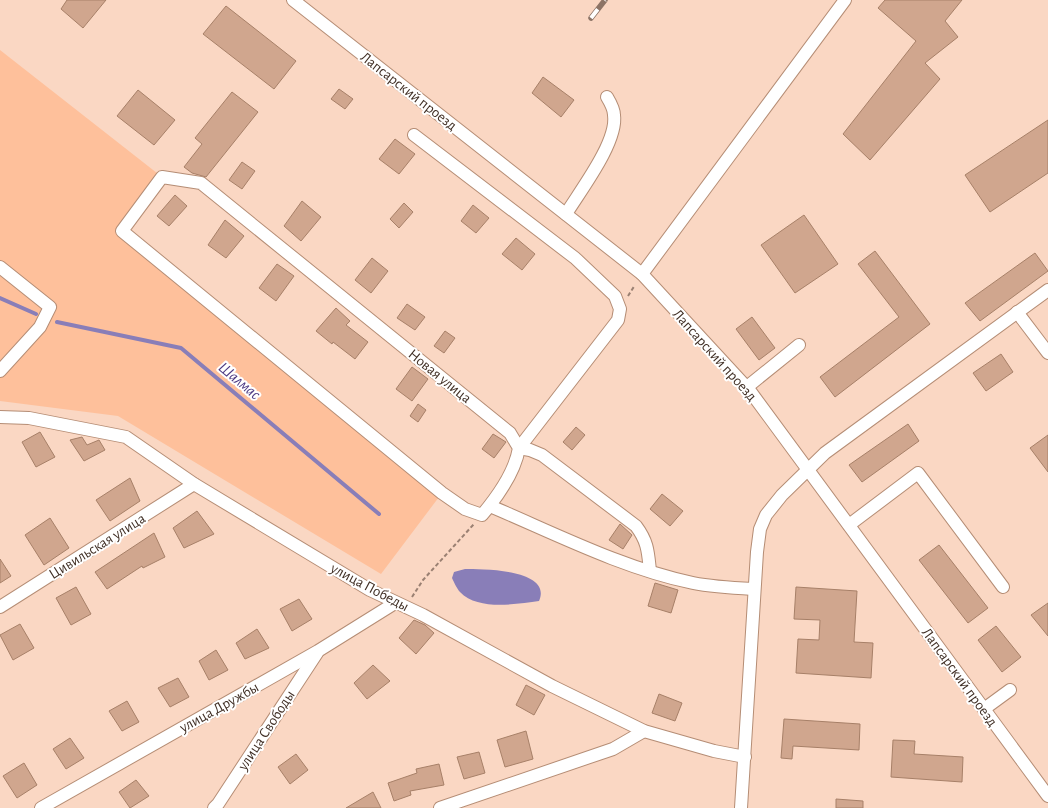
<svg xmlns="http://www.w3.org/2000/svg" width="1048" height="808" font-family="'Alegreya Sans',sans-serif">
<rect width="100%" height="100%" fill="#fad7c3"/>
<!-- green -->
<path fill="#fec09b" d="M0,50L162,177L122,231L442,493L381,574L118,416L0,401Z"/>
<!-- water -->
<path fill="#897eb8" d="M465,569C482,569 553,569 539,601C516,604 478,611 460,592C457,589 454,582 452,578L454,572Z"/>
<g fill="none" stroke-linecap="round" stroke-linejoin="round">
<!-- stream -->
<g stroke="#897eb8" stroke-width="4">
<path d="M0,298L36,314"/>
<path d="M57,322L181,348L379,514"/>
</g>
</g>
<!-- building -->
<g fill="#d0a68e" stroke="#a78068">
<path d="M67,0H106L83,28L61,9Z"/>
<path d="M885,0H962L945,21L958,37L925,63L940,79L870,160L843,134L916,41L878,8Z"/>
<path d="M226,6L296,61L274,89L203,34Z"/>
<path d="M543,77L574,100L561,117L532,93Z"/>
<path d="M339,89L353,99L345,109L331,99Z"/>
<path d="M138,90L175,120L154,145L117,116Z"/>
<path d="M232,92L258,112L206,177L192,173L184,167L202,144L195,138Z"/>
<path d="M1048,120V173L990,212L965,175Z"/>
<path d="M395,139L415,154L399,174L379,159Z"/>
<path d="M242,162L255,171L242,189L229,180Z"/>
<path d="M175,195L187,206L169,226L157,216Z"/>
<path d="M302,201L321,217L301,241L284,226Z"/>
<path d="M404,203L413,212L399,228L390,219Z"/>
<path d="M473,205L489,218L476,233L461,221Z"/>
<path d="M804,215L838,264L795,293L761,245Z"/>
<path d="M225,220L244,236L226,258L208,245Z"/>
<path d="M516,238L535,254L522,270L502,254Z"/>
<path d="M875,251L930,324L835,397L820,377L899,317L858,264Z"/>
<path d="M1035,253L1048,271L980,321L965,303Z"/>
<path d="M372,258L388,271L371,293L355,280Z"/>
<path d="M277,264L294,276L276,301L259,288Z"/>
<path d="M407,304L425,317L415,330L397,318Z"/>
<path d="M336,308L350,321L346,325L368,342L355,359L333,342L332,344L316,331Z"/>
<path d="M752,317L775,348L759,360L736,329Z"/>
<path d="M445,331L455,338L444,353L434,346Z"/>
<path d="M1001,354L1013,372L986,391L973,373Z"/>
<path d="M412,367L428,379L412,401L396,389Z"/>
<path d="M418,404L426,410L418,422L410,416Z"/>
<path d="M908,424L919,441L862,482L849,465Z"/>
<path d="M576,427L585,435L572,450L563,442Z"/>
<path d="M40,432L55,457L36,467L22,442Z"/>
<path d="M493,434L506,442L494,458L482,449Z"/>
<path d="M1048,435V472L1030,448Z"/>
<path d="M82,437L87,445L99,440L105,450L84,461L70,440Z"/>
<path d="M130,478L140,501L110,521L96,500Z"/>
<path d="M662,494L683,511L670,526L650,509Z"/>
<path d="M197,511L214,534L184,548L173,528Z"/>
<path d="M50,518L69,548L44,565L25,535Z"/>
<path d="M620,524L632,535L623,549L609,540Z"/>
<path d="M154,533L165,557L143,568L142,566L107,589L95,572Z"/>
<path d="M939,545L988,608L968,623L919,560Z"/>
<path d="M0,559L11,576L0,583Z"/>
<path d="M655,583L678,590L671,613L648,606Z"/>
<path d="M76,587L91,614L71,625L56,598Z"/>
<path d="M796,587L857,591L854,642L873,643L871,678L796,673L798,639L819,640L820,620L794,619Z"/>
<path d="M299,599L312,619L292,631L280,609Z"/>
<path d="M1048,603V636L1031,615Z"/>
<path d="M414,620L425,625L434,633L416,654L399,638Z"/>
<path d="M20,624L34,648L13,660L0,635Z"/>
<path d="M996,626L1021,657L1002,672L978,640Z"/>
<path d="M257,629L269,648L245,659L236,643Z"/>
<path d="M216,650L228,670L209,680L199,661Z"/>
<path d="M373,665L390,681L367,699L354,683Z"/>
<path d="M178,678L189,697L170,707L158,688Z"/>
<path d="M526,685L545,695L534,715L516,705Z"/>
<path d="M659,694L682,703L675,721L652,713Z"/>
<path d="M127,701L139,722L122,731L109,711Z"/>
<path d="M784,719L860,724L859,750L793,746L792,759L781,758Z"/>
<path d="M526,731L533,759L505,767L497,740Z"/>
<path d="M70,738L84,758L66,769L53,749Z"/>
<path d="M893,740L915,741L914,754L963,757L962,782L891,777Z"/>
<path d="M479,752L485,773L464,779L457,757Z"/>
<path d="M296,754L308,770L290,784L278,767Z"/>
<path d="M24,763L37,785L17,798L3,776Z"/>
<path d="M439,764L444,785L410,791L411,795L394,801L388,783L417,773L416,769Z"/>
<path d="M136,780L149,796L130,808L119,792Z"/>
<path d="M373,792L381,808H346Z"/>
<path d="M836,799L863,801V808H836Z"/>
</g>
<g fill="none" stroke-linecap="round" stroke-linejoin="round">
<defs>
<g id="minor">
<path d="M293,0L642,274L750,391L1048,796"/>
<path d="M414,135L575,258L615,296L620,309L618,320L519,448"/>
<path d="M162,177L201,183L510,433L519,448C515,472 498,496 482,515L465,509L442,493L122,231Z"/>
<path d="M566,214C580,191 618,142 614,115C614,109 610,102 607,97"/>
<path d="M0,267L50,307L40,327L0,371"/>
<path d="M642,274L845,0"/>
<path d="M1017,312L1048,353"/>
<path d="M747,387L799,345"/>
<path d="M0,417L29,418L126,437L194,484L370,590L423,615L552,686L644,731L714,751L745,757"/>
<path d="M519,448L530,450L542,455L636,526C648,542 648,552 650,571"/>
<path d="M490,506C556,534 622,568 693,583C713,587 734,588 754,589"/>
<path d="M849,525L918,473L1003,587"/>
<path d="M0,607L194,484"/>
<path d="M984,709L1010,690"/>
<path d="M41,808L318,651L395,603"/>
<path d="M214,808L218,804L317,653"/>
<path d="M440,808L613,749L644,731"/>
<path d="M741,808L757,552L760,529L766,515L782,495L825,453L1048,290"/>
</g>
</defs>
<!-- minor casing -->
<use href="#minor" stroke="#b58d75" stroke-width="14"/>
<!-- path -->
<g stroke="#9a8072" stroke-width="2" stroke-dasharray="4 2.5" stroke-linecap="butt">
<path d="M628,296L635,285"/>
<path d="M412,597L423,580L474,524"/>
</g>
<!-- minor -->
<use href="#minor" stroke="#fff" stroke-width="12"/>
<defs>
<path id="rail" d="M591,18L605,0"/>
</defs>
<!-- rail casing -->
<use href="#rail" stroke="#8d7466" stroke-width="5.5"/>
<!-- rail -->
<use href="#rail" stroke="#fff" stroke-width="4" stroke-dasharray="11" stroke-linecap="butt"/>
</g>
<g text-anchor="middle" stroke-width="4" stroke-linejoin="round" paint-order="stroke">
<!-- street labels -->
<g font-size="15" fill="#402f25" stroke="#fff">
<text transform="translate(409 91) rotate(38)" y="5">Лапсарский проезд</text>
<text transform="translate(715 355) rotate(48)" y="5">Лапсарский проезд</text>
<text transform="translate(440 376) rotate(39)" y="5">Новая улица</text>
<text transform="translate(97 546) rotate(-32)" y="5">Цивильская улица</text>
<text transform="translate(370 587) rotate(28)" y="5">улица Победы</text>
<text transform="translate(960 677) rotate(54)" y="5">Лапсарский проезд</text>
<text transform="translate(219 707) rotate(-29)" y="5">улица Дружбы</text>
<text transform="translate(266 730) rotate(-57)" y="5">улица Свободы</text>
</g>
<!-- water labels -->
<g font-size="16" font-style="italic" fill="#4d3a83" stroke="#fff">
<text transform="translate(240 380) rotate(40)" y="6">Шалмас</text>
</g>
</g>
</svg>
